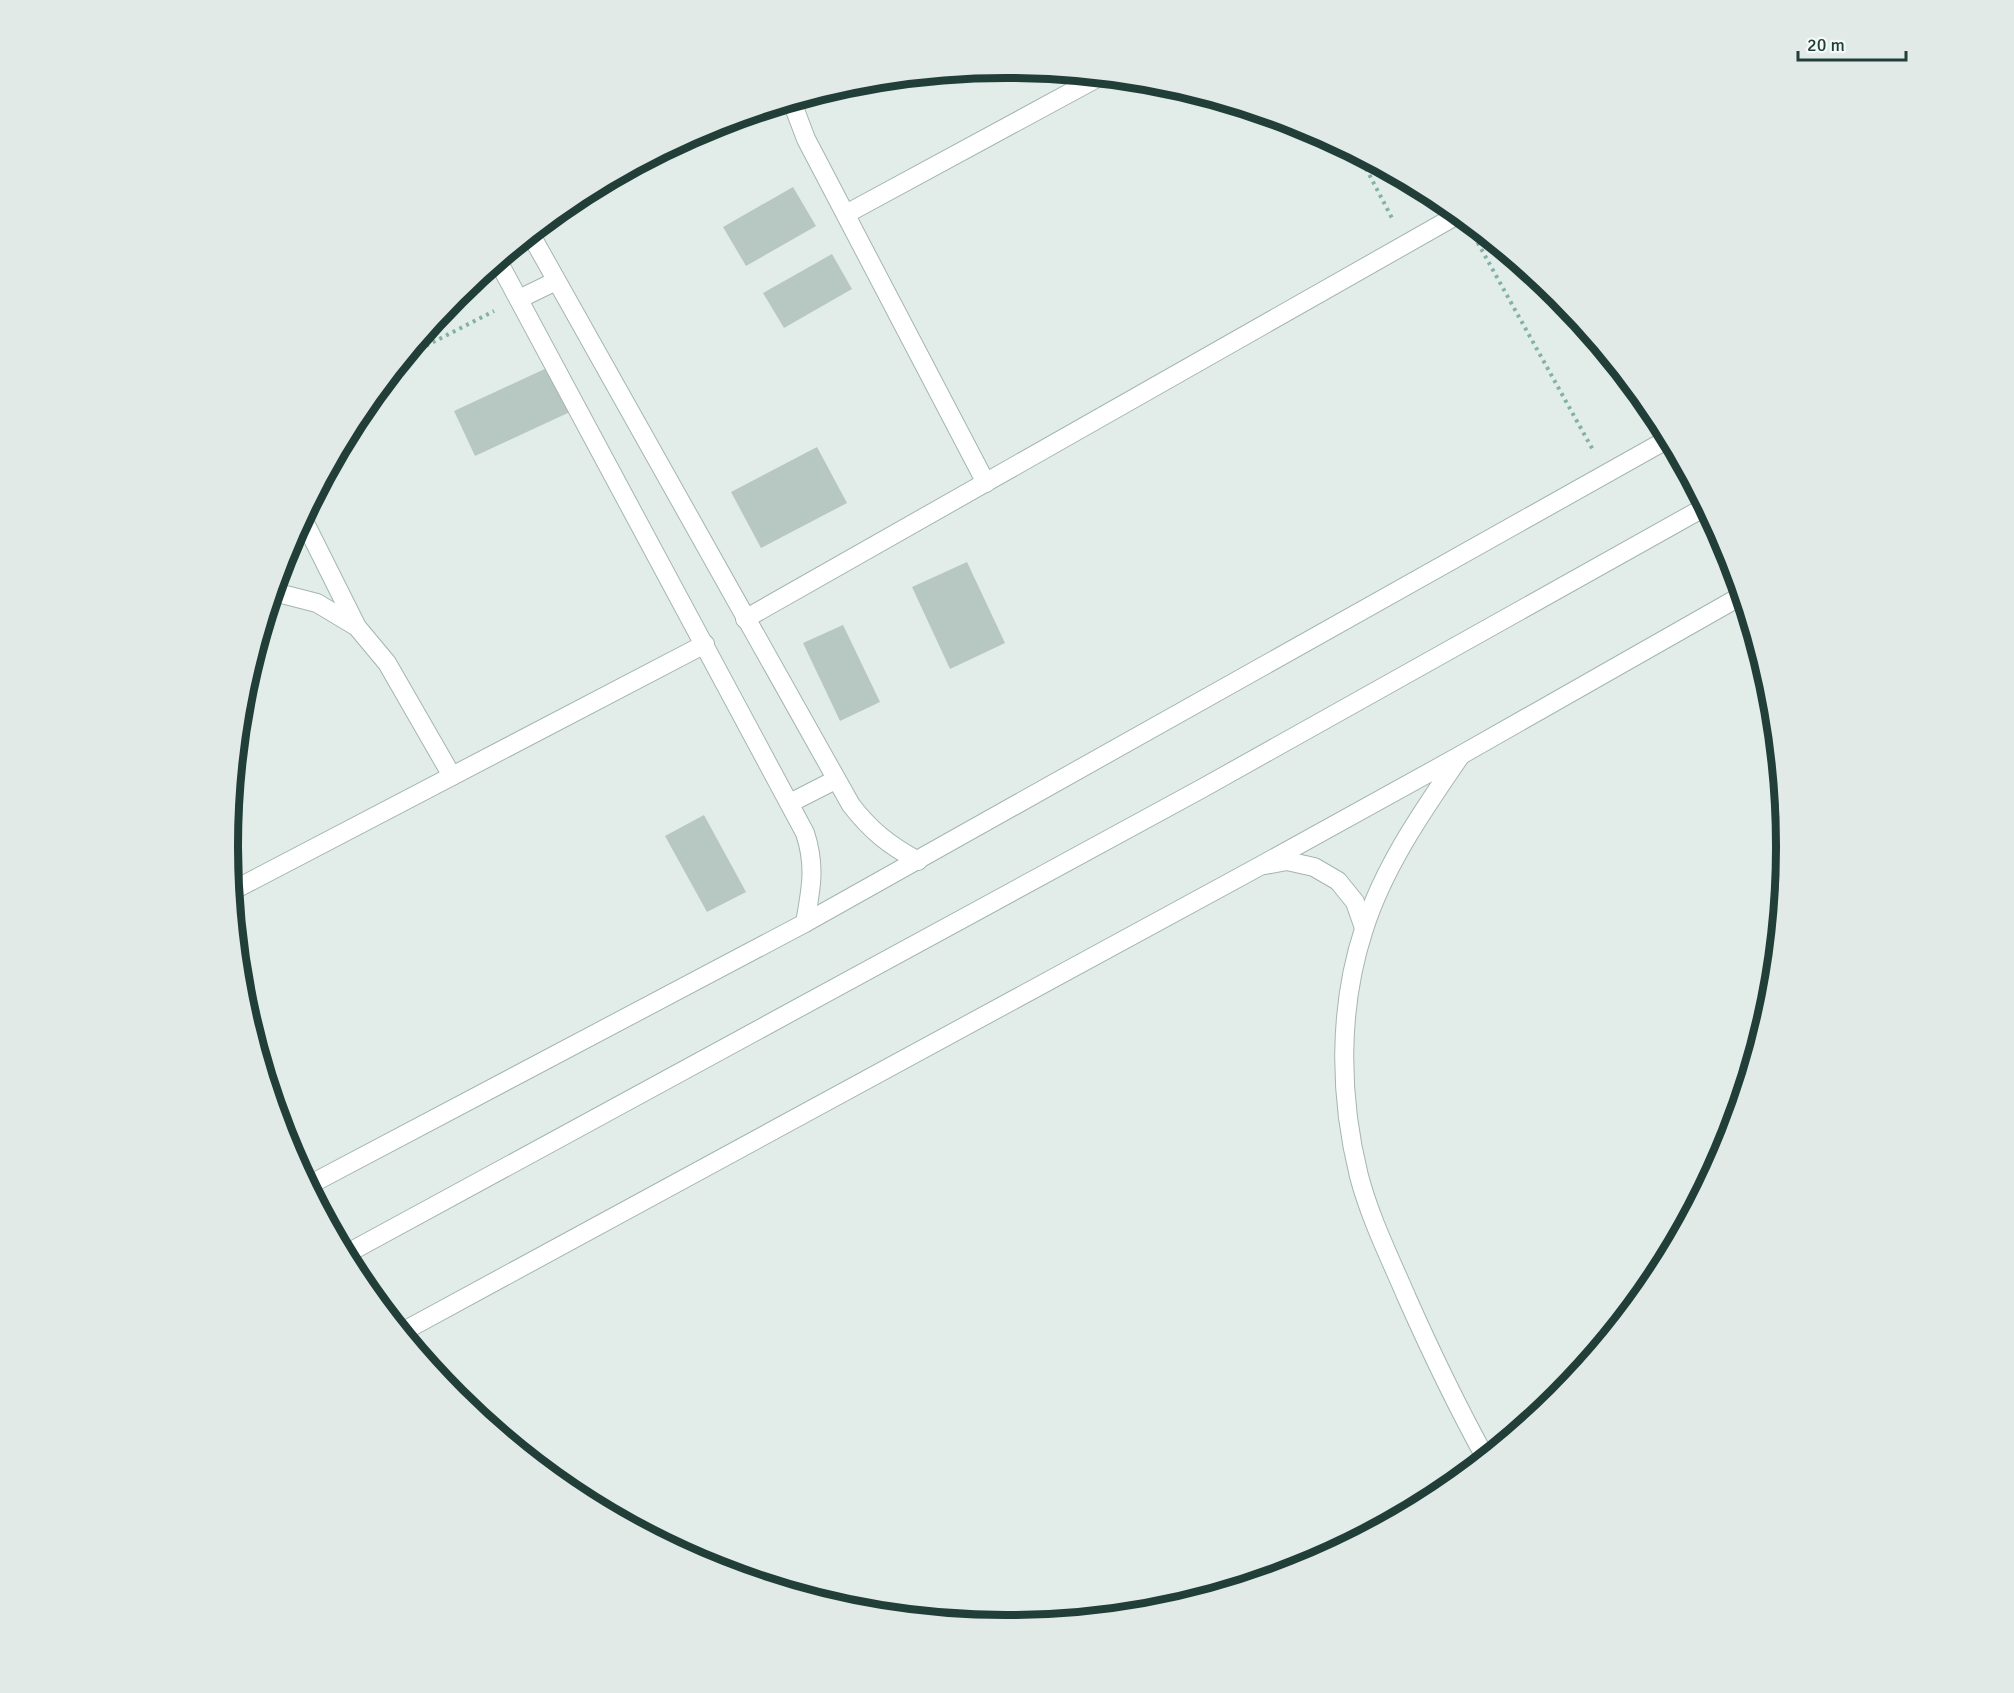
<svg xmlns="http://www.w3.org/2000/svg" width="2014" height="1693" font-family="Signika,sans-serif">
<rect width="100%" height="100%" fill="#e2ede9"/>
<!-- building -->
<g fill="#b7c8c2">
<path d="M793,187L816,226L746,266L723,227Z"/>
<path d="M832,254L852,289L784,328L763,293Z"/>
<path d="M549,367L570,412L475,456L454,411Z"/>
<path d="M817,447L847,503L761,548L731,492Z"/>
<path d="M967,562L1005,643L950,669L912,587Z"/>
<path d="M843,625L880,702L840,721L803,643Z"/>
<path d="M704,815L746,892L707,912L665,836Z"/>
</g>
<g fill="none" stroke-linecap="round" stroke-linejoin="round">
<defs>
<path id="service" d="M303,519L357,627"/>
<g id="minor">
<path d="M792,102L806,139L986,483"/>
<path d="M846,214L1099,77"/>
<path d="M531,235L851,805C871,831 889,845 918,861"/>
<path d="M498,261L805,833C816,866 811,889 805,923"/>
<path d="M519,299L556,281"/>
<path d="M274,592L317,603L357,627L387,663L452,776"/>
<path d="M745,619L1459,214"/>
<path d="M1461,755C1424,809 1384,866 1364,929C1338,1008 1339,1096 1359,1176C1370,1218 1390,1258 1407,1298C1431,1352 1457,1406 1485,1457"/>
<path d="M790,803L835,780"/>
<path d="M1265,865L1287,861L1314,867L1338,881L1355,902L1364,928"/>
<path d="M232,891L705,644"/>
<path d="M309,1185L805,923L1668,439"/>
</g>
<g id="tertiary">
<path d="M346,1254L1201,789L1705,507"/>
<path d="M402,1332L1260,866L1461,755L1741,596"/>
</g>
</defs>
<!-- service casing -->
<use href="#service" stroke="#a4b5b0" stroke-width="20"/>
<!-- minor casing -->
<use href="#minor" stroke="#a4b5b0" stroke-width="20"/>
<!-- tertiary casing -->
<use href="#tertiary" stroke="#a4b5b0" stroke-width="20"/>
<!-- path -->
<g stroke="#81b2a4" stroke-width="4" stroke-dasharray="3 4.5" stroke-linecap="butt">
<path d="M1359,155L1393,220"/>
<path d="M1474,236L1593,450"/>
<path d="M406,356L494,311"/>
</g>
<!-- service -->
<use href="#service" stroke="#fff" stroke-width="18"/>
<!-- minor -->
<use href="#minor" stroke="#fff" stroke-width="18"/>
<!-- tertiary -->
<use href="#tertiary" stroke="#fff" stroke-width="18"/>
</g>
<!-- crop -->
<path d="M0 0H2014V1693H0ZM1006 78H1008A768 768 0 0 1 1776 846V847A768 768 0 0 1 1008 1615H1006A768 768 0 0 1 238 847V846A768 768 0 0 1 1006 78Z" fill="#e2eae7" fill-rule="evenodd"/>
<path fill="none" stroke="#213f38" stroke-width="8" d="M1006 78H1008A768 768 0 0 1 1776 846V847A768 768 0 0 1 1008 1615H1006A768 768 0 0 1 238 847V846A768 768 0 0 1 1006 78Z"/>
<!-- scale -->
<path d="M1798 51v9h108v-9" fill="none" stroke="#213f38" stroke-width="3"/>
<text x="1807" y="51" font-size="18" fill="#213f38" stroke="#f3f9f6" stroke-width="4.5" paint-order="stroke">20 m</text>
</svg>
